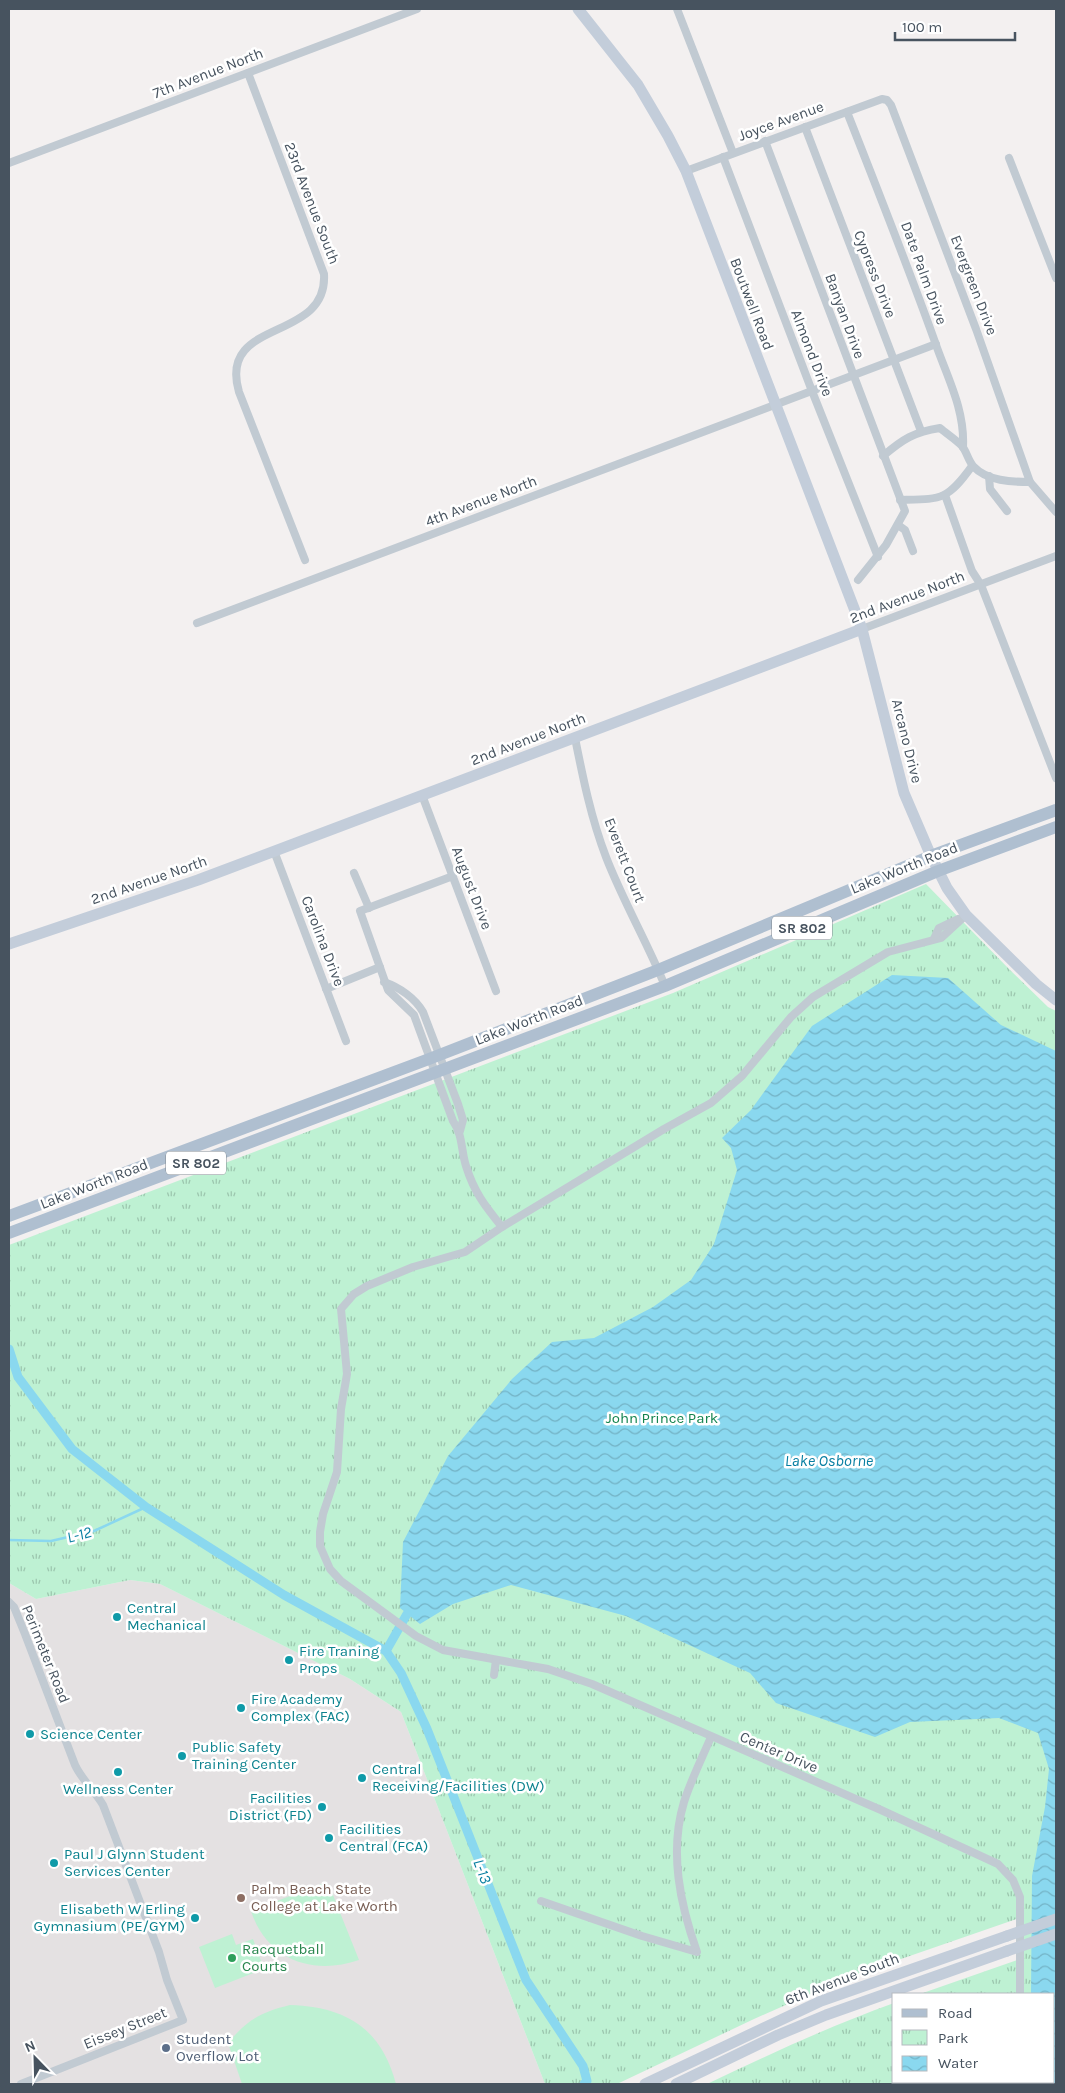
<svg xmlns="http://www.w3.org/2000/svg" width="1065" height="2093" font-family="Karla,sans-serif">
<defs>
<pattern id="park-tufts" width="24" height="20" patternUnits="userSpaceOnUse" patternTransform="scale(1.25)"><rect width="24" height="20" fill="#bef1d3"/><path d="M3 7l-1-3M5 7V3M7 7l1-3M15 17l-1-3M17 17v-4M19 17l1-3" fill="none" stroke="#9cc6ae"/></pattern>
<pattern id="water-waves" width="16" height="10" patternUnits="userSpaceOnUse" patternTransform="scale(1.25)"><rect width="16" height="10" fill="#8ad8ef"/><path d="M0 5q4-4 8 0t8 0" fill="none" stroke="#73b2c5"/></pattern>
</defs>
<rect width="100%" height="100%" fill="#f3f0f0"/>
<!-- education -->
<path fill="#e4e1e2" d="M130,1580L160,1584L350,1679L401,1712L545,2084H9V1583L36,1599Z"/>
<!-- grass -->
<g fill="#bef1d3">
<path d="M324,1883L329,1885L359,1960C313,1976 267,1960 251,1911Z"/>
<path d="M232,1934L236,1945L253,1939L264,1969L215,1988L199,1947Z"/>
<path d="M290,2005C346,2007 381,2028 396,2084H242L228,2043C247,2020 261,2012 290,2005Z"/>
</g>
<!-- park -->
<path fill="url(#park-tufts)" d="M926,884L1009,969L1048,1007L1056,1011V2084H707C768,2055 830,2026 894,2003V2082H1054V1994H920L1020,1959L1022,1917L849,1977L754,2019L617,2084H545L401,1712L350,1679L160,1584L130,1580L36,1599L9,1583V1245L673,993Z"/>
<!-- water -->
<path fill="url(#water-waves)" d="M892,975L948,978L1001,1025L1056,1051V2084H1005L1006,2082H1054V1994H1031L1032,1876L1045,1807L1049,1769L1038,1733L999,1718L910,1722L875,1737L776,1703L750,1673L626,1616L511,1585L453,1604L420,1624L400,1608L403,1542L448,1456L512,1379L552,1342L594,1338L653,1307L691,1280L714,1244L737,1170L731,1148L722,1138L751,1110L812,1026Z"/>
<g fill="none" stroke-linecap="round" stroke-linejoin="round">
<!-- stream -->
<path stroke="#8ad8ef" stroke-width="2.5" d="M9,1540L51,1541L94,1531L146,1507"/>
<!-- canal -->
<g stroke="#8ad8ef" stroke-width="9">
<path d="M9,1349L18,1377L72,1449L146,1507L284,1595L386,1651L401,1673L427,1729L526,1980L583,2066L587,2081L584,2084"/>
<path d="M386,1651L407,1614"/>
</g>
<!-- street -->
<g stroke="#c1cad2" stroke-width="8">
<path d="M677,9L733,153"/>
<path d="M248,73L324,274C328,343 217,317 239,392L305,560"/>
<path d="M847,112C877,188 907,264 935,342C947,377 965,409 963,447"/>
<path d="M805,127L921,431"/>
<path d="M765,141L905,511L886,545L858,580"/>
<path d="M723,157L812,391L878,557"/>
<path d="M1009,158L1056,278"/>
<path d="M9,163L417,9"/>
<path d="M686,171L882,99L887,100L891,105L976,329L1030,482"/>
<path d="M883,456C903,439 914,432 940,428C947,434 956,440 962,446C967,452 968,461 974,467C987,481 1012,482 1030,482L1056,512"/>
<path d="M989,476L990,489L1007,511"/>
<path d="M945,495L972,571L981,585L1056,778"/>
<path d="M900,500C941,499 947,501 972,466"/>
<path d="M898,525L905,530L913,551"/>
<path d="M197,623L936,344"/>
<path d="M862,629L1056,556"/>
<path d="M575,738C583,778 591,818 606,857C623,901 647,942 665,986"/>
<path d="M422,795L496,991"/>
<path d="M274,851L346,1041"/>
<path d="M354,873L369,908"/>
<path d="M453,876L360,911L388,990L414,1015L453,1121C463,1135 461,1151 466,1166C474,1192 485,1206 502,1227"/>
<path d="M966,915L941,938L888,952L813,997L791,1017L742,1076L711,1103L664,1129L502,1227L465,1252L413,1267L367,1286L354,1294L341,1309L347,1374L341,1409L337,1472L323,1514L320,1532V1546L330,1569L341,1581L416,1636L443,1650L548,1669L592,1684L881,1810L998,1864L1013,1880L1020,1897V1994"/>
<path d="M934,939L939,928L958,919"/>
<path d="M384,982C399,987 415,998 423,1012L458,1104L463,1120L460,1131"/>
<path d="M326,989L380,967"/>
<path d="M9,1602L14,1607L25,1634L75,1765C82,1780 94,1790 103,1805L159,1952L167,1980L183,2020L21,2084"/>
<path d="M494,1675L496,1660"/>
<path d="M541,1901L642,1936L697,1952C680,1904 669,1852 684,1802C691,1780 702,1758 711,1737"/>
<path d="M922,2084L932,2082"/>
</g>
<!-- secondary -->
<g stroke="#c3cdda" stroke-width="11">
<path d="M578,9L638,85L668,136L686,171L862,629L904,793L931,856L947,888L966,915L1036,984L1056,1000"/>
<path d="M9,944L198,880L862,629"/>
<path d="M645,2084L821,2001L1007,1936"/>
<path d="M676,2084L778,2035L826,2015L1007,1951"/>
</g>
<!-- primary -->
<g stroke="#afbfd0" stroke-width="12">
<path d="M9,1216L429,1059L658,970L931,856L1056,810"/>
<path d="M9,1233L665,986L938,871L1056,827"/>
</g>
<!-- secondary-bridge -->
<g stroke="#c3cdda" stroke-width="11">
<path d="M1007,1936L1056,1919"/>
<path d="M1007,1951L1056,1934"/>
</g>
</g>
<!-- markers -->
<g fill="#0f9aa8" stroke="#fff" stroke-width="2">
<circle cx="117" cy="1617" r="5"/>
<circle cx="289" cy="1660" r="5"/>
<circle cx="241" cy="1708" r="5"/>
<circle cx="30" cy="1734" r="5"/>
<circle cx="182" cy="1756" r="5"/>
<circle cx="118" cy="1772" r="5"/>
<circle cx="362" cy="1778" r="5"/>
<circle cx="322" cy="1807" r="5"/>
<circle cx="329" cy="1838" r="5"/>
<circle cx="54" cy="1863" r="5"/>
<circle cx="195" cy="1918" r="5"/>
</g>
<circle fill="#8d6e63" stroke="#fff" stroke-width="2" cx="241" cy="1898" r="5"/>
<circle fill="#2e9e5b" stroke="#fff" stroke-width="2" cx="232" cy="1958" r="5"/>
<circle fill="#5c6f8a" stroke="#fff" stroke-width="2" cx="166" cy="2048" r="5"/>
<g text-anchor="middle" stroke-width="5" stroke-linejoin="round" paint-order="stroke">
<!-- shield labels -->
<g fill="#fff" stroke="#7e878f" stroke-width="1">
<rect x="772" y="916.5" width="60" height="23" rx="4"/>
<rect x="166" y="1151.5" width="60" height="23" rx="4"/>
</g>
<g font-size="14" font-weight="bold" fill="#47535f">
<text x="802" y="933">SR 802</text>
<text x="196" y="1168">SR 802</text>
</g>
<!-- street labels -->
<g font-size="15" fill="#47535f" stroke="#fff">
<text transform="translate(208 73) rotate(-21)" y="5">7th Avenue North</text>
<text transform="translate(781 121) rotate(-20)" y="5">Joyce Avenue</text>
<text transform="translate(312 203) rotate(69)" y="5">23rd Avenue South</text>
<text transform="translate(924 273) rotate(70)" y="5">Date Palm Drive</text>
<text transform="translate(875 274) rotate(69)" y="5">Cypress Drive</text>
<text transform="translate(974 285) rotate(69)" y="5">Evergreen Drive</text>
<text transform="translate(752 304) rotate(69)" y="5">Boutwell Road</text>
<text transform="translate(845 316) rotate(70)" y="5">Banyan Drive</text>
<text transform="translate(812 353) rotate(69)" y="5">Almond Drive</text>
<text transform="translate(481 501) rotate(-21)" y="5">4th Avenue North</text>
<text transform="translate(907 597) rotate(-21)" y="5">2nd Avenue North</text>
<text transform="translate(528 739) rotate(-21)" y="5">2nd Avenue North</text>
<text transform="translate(907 741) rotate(76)" y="5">Arcano Drive</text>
<text transform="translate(625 860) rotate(69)" y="5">Everett Court</text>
<text transform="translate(904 868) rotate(-22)" y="5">Lake Worth Road</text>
<text transform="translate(149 880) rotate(-19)" y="5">2nd Avenue North</text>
<text transform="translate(472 888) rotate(69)" y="5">August Drive</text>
<text transform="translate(323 941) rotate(69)" y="5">Carolina Drive</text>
<text transform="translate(529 1020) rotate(-21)" y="5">Lake Worth Road</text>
<text transform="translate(94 1184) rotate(-21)" y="5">Lake Worth Road</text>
<text transform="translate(46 1654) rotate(68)" y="5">Perimeter Road</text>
<text transform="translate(779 1752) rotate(23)" y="5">Center Drive</text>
<text transform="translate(842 1979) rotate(-21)" y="5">6th Avenue South</text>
<text transform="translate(125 2028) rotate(-22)" y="5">Eissey Street</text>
</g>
<!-- park labels -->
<g font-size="15" fill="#14844e" stroke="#fff">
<text x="662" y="1423">John Prince Park</text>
</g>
<!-- culture labels -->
<g font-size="15" fill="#0d838f" stroke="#fff" text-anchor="start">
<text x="127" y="1613">Central<tspan x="127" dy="17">Mechanical</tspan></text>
<text x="299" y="1656">Fire Traning<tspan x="299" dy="17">Props</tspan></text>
<text x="251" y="1704">Fire Academy<tspan x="251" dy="17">Complex (FAC)</tspan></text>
<text x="40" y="1739">Science Center</text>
<text x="192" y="1752">Public Safety<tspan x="192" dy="17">Training Center</tspan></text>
<text x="372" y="1774">Central<tspan x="372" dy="17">Receiving/Facilities (DW)</tspan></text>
<text x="118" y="1794" text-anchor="middle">Wellness Center</text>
<text x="312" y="1803" text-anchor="end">Facilities<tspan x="312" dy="17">District (FD)</tspan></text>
<text x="339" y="1834">Facilities<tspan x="339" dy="17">Central (FCA)</tspan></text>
<text x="64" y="1859">Paul J Glynn Student<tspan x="64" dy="17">Services Center</tspan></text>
<text x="185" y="1914" text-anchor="end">Elisabeth W Erling<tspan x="185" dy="17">Gymnasium (PE/GYM)</tspan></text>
</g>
<!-- education labels -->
<g font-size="15" fill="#785e54" stroke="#fff" text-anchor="start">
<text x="251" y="1894">Palm Beach State<tspan x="251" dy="17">College at Lake Worth</tspan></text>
</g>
<!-- leisure labels -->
<g font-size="15" fill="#27864d" stroke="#fff" text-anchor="start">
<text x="242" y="1954">Racquetball<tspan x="242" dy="17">Courts</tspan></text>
</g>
<!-- service labels -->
<g font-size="15" fill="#4e5e75" stroke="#fff" text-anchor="start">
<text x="176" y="2044">Student<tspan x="176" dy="17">Overflow Lot</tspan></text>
</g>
<!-- water labels -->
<g font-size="16" font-style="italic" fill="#087fa2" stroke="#fff">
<text x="829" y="1466">Lake Osborne</text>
<text transform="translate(79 1534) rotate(-15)" y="6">L-12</text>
<text transform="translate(483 1871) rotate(69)" y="6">L-13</text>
</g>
</g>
<!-- border -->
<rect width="1065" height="2093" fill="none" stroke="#47535f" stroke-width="20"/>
<!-- legend -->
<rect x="892" y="1993" width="162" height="90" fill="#ffffff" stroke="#b5babf"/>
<rect x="902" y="2009" width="25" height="8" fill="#afbfd0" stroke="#b5babf"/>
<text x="938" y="2018" font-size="15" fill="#47535f">Road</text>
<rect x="902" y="2030" width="25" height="15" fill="url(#park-tufts)" stroke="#b5babf"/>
<text x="938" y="2043" font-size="15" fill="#47535f">Park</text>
<rect x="902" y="2056" width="25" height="15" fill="url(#water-waves)" stroke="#b5babf"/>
<text x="938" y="2068" font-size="15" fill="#47535f">Water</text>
<!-- north arrow -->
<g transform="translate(35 2058) rotate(337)" stroke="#ffffff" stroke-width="4" paint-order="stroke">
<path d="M0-4L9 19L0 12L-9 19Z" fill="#47535f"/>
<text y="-8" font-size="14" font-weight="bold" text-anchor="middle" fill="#47535f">N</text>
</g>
<!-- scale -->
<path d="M895 32v8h120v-8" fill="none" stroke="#47535f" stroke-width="2.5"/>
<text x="902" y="32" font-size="15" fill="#47535f" stroke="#ffffff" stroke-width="4" paint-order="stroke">100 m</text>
</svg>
